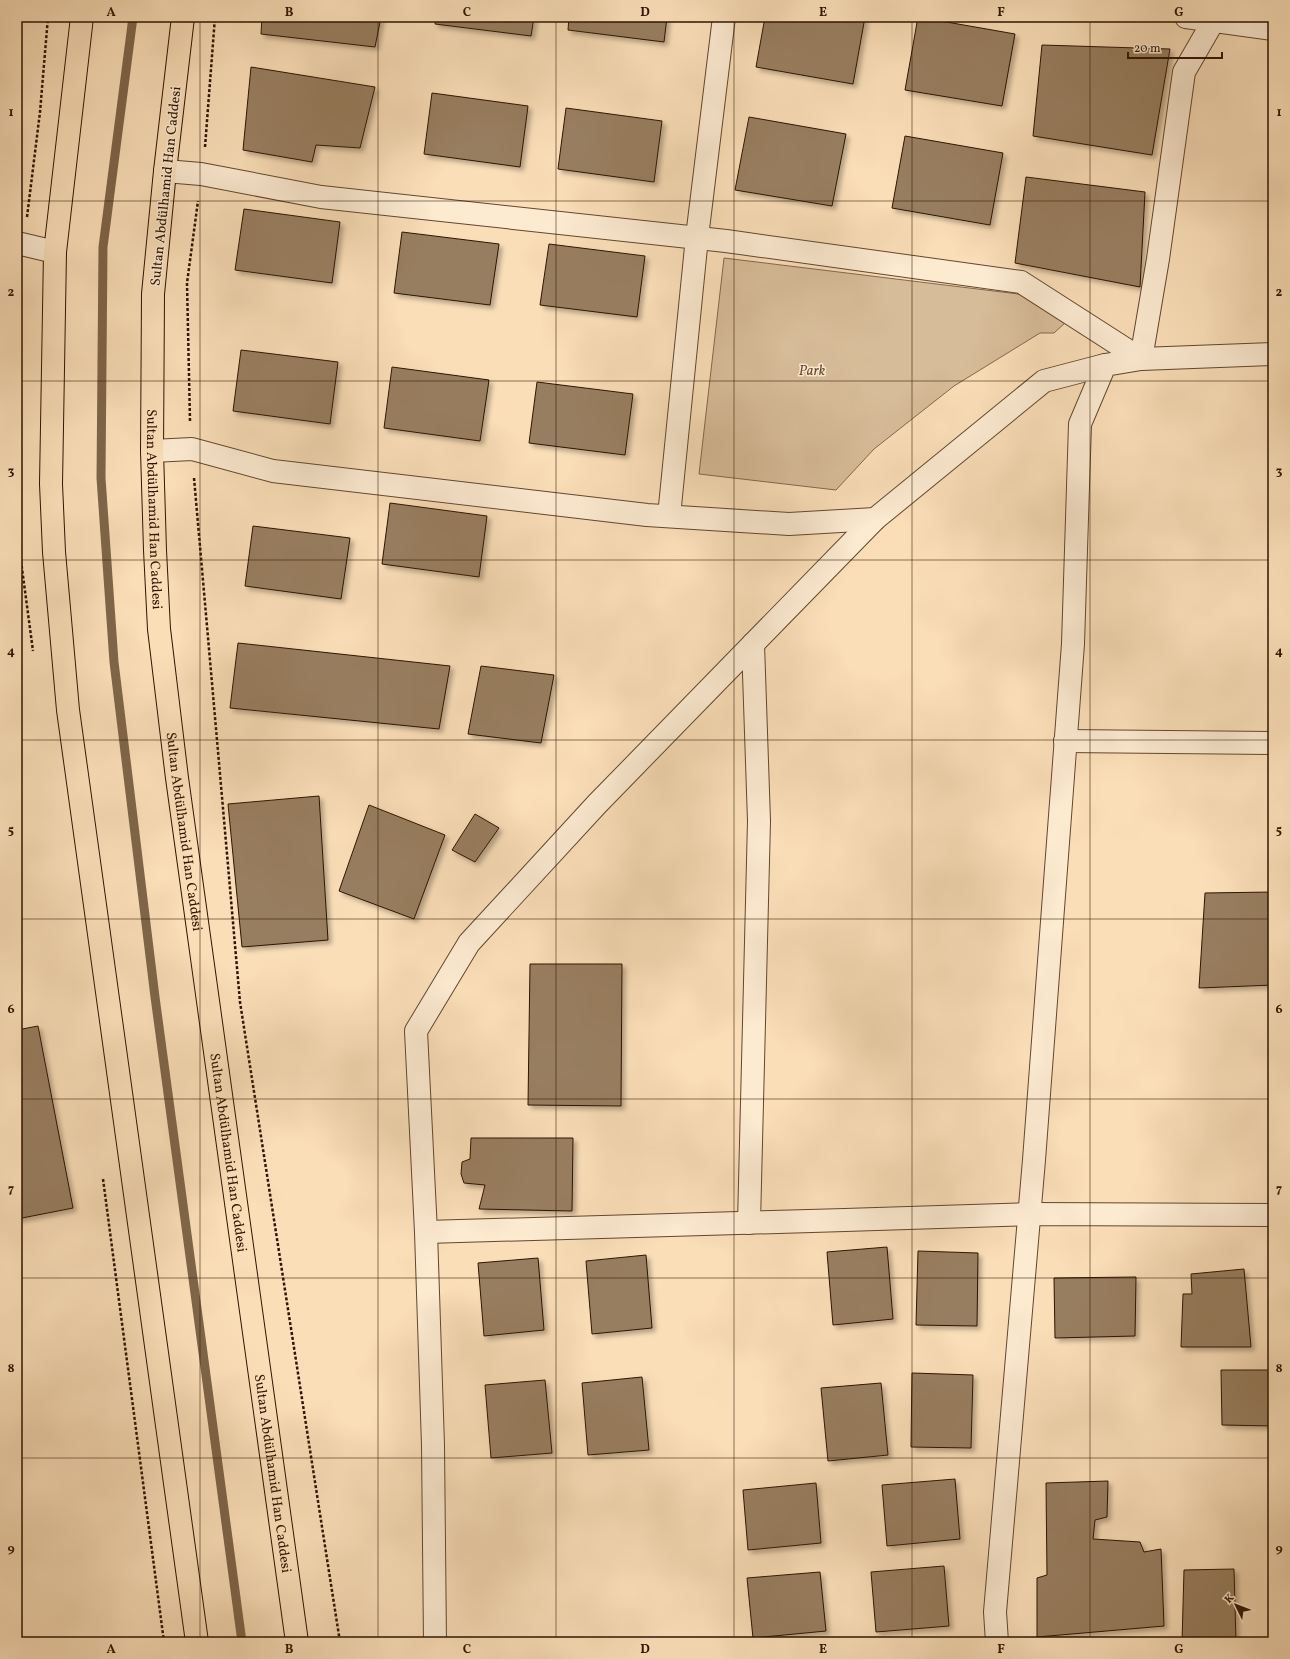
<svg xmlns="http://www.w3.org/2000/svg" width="1290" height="1659" font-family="Vollkorn,serif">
<defs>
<filter id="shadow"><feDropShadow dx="3.5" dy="3.5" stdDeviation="2" flood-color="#0004"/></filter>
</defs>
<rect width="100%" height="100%" fill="#fadeb8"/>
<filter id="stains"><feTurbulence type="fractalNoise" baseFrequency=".005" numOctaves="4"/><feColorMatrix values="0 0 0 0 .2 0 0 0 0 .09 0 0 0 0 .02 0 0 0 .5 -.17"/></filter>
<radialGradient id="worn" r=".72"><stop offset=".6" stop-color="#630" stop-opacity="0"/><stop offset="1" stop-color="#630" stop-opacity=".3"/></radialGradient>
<!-- green -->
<path fill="#d7bc99" stroke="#82684c" d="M724,258L1051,298L1062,308L1065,323L1054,333H1040L954,386L874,449L836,490L699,474Z"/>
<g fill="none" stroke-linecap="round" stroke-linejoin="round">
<!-- stream -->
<path stroke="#7f6549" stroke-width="9" d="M133,17L103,247L101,478L114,662L155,997L242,1642"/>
</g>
<!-- building -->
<g fill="#987e60" stroke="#2e1500" filter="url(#shadow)">
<path d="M262,17H381L375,47L261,34Z"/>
<path d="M436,17H534L531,36L435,24Z"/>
<path d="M569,17H667L664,42L568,30Z"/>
<path d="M765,17H865L853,84L756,67Z"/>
<path d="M918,17L1015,34L1002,106L905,90Z"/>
<path d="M1042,45L1170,49L1152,155L1033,136Z"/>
<path d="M251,67L375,87L360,148L316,145L312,162L243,150Z"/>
<path d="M432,93L528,106L520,167L424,154Z"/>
<path d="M566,108L662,121L654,182L558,169Z"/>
<path d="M749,117L846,134L832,206L735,190Z"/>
<path d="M905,136L1003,153L990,225L892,208Z"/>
<path d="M1026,177L1145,192L1140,287L1015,263Z"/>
<path d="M244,209L340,222L332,283L235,270Z"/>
<path d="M402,232L499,244L490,305L394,293Z"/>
<path d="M549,244L645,256L637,317L540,305Z"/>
<path d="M241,350L338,362L330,424L233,411Z"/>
<path d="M392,367L489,380L480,441L384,428Z"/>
<path d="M537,382L633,394L625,455L529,443Z"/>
<path d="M390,503L487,516L479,577L382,564Z"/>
<path d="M253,526L350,538L341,599L245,586Z"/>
<path d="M238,643L450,666L439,729L230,708Z"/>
<path d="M481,666L554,675L541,743L468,734Z"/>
<path d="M319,796L328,940L242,947L228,804Z"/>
<path d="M369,805L445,835L414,919L339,891Z"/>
<path d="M475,814L499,828L475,862L452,850Z"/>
<path d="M1273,892V985L1199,988L1205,893Z"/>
<path d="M530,964H622L621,1106L528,1105Z"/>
<path d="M38,1026L73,1208L17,1219V1030Z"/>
<path d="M471,1138H573L572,1211L479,1209L485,1185L464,1183L461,1174L462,1162L470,1159Z"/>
<path d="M887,1247L893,1319L833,1325L827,1252Z"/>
<path d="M918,1251L978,1253L977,1326L916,1325Z"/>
<path d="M646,1255L652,1328L592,1334L586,1261Z"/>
<path d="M538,1258L544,1330L484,1336L478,1263Z"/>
<path d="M1244,1269L1251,1347H1181L1183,1294H1192L1191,1274Z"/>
<path d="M1136,1277L1135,1336L1055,1338L1054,1278Z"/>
<path d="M1221,1370H1273V1426L1222,1425Z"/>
<path d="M912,1373L973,1375L971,1448L911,1447Z"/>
<path d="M642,1377L649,1450L588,1455L582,1383Z"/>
<path d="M545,1380L552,1453L491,1458L485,1385Z"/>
<path d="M881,1383L888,1455L828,1461L821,1388Z"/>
<path d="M955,1479L960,1539L887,1546L882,1485Z"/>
<path d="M1108,1481L1107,1517L1095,1520L1093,1539L1140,1542L1144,1552L1161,1549L1164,1626L1037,1637V1578L1047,1575L1046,1483Z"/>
<path d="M816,1483L821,1543L748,1550L743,1490Z"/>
<path d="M944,1566L949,1626L876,1632L871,1572Z"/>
<path d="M1234,1569L1236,1642H1182L1184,1570Z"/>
<path d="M820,1572L826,1631L753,1638L747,1578Z"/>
</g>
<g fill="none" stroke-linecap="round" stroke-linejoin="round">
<defs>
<g id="minor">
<path d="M1186,17L1273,29"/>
<path d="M165,171L201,174L321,197L726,241L1021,282L1141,359"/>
<path d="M17,243L55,252"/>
<path d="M1141,359L1158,259L1184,72L1214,20"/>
<path d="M152,451L192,449L273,471L647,515L789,524L875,519"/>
<path d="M669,516L697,237L724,17"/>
<path d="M1065,741L1273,743"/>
<path d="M749,1223L759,821L753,644"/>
<path d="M426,1232L845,1220L1030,1214L1273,1215"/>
<path d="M435,1642L433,1445L426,1232L416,1031L469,943L597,804L875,519L1044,381L1105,365"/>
<path d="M997,1642L995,1612L1034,1160L1073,644L1080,424L1105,365L1141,359L1273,354"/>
</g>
<g id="primary">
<path d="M82,17L55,252L51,484L54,552L68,710L197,1642"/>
<path id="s1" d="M183,17L165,171L153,294L152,451L155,550L159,629L177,778L297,1642"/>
</g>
</defs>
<!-- minor casing -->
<use href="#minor" stroke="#61472e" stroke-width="24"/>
<!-- primary casing -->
<use href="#primary" stroke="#2e1500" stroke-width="24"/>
<!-- path -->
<g stroke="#2e1500" stroke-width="2.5" stroke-dasharray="3 2" stroke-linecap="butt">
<path d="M205,147L215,17"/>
<path d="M27,217L40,112L48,17"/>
<path d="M17,293L20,272"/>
<path d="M190,421L187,283L198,201"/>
<path d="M194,478L240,1002L340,1642"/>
<path d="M17,531L33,651"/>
<path d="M103,1179L164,1642"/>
</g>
<!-- minor -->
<use href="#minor" stroke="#fcead1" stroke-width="22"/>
<!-- primary -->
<use href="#primary" stroke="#fadeb8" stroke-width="22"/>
</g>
<!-- grid -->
<path fill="none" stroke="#2e1500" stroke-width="1" stroke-opacity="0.55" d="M200,17V1642M378,17V1642M556,17V1642M734,17V1642M912,17V1642M1090,17V1642M17,201H1273M17,381H1273M17,560H1273M17,740H1273M17,919H1273M17,1099H1273M17,1278H1273M17,1458H1273"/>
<g text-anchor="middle" stroke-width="3" stroke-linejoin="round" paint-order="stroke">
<!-- street labels -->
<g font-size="14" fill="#2e1500" stroke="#fcead1">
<text transform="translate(165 186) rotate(-84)" y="5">Sultan Abdülhamid Han Caddesi</text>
<text dy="5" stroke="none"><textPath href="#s1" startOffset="494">Sultan Abdülhamid Han Caddesi</textPath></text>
<text dy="5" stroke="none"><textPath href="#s1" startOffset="818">Sultan Abdülhamid Han Caddesi</textPath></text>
<text dy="5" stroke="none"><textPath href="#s1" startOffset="1142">Sultan Abdülhamid Han Caddesi</textPath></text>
<text dy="5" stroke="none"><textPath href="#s1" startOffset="1466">Sultan Abdülhamid Han Caddesi</textPath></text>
</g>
<!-- park labels -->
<g font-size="14" font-style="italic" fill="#61472e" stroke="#fcead1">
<text x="812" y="375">Park</text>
</g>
</g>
<!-- margin -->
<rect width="1290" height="1659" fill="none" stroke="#fadeb8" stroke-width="44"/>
<!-- north arrow -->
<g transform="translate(1236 1605) rotate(313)" stroke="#fcead1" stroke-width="3" paint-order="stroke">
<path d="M0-3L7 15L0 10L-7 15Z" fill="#2e1500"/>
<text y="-6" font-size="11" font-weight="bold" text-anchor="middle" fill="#2e1500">K</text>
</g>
<!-- scale -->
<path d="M1128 52v6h94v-6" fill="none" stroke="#2e1500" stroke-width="2"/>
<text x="1134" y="52" font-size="12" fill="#2e1500" stroke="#fcead1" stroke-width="3" paint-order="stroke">20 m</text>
<rect x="22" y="22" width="1246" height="1615" fill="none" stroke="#2e1500" stroke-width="1.5"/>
<g font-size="13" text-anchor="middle" font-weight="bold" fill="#2e1500">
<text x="111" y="16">A</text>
<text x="289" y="16">B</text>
<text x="467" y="16">C</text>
<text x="645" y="16">D</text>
<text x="823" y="16">E</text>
<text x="1001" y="16">F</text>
<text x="1179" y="16">G</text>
<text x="11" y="116">1</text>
<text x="1279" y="116">1</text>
<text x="11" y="296">2</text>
<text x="1279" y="296">2</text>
<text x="11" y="475">3</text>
<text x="1279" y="475">3</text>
<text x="11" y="655">4</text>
<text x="1279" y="655">4</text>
<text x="11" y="834">5</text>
<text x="1279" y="834">5</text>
<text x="11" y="1013">6</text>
<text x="1279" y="1013">6</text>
<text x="11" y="1193">7</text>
<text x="1279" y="1193">7</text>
<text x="11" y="1372">8</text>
<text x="1279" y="1372">8</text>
<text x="11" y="1552">9</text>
<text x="1279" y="1552">9</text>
<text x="111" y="1653">A</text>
<text x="289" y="1653">B</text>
<text x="467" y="1653">C</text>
<text x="645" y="1653">D</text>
<text x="823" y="1653">E</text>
<text x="1001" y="1653">F</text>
<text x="1179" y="1653">G</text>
</g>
<rect width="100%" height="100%" filter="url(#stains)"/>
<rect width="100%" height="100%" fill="url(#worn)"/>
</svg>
